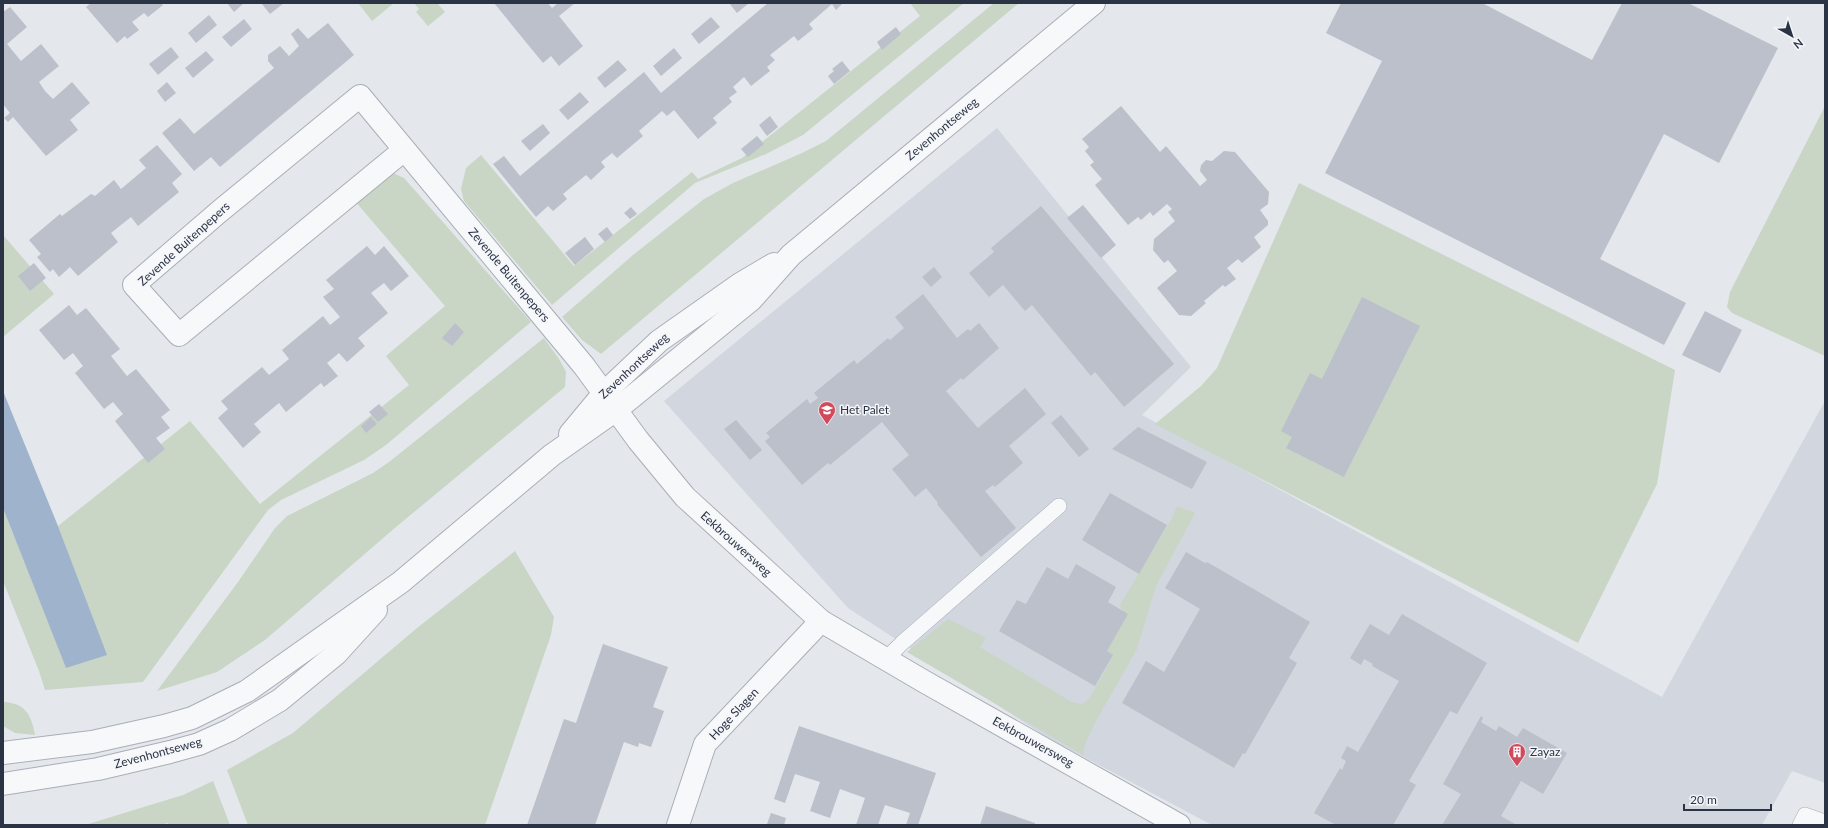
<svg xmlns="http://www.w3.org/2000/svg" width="1828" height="828" font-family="Lato,sans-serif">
<rect width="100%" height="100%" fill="#e4e7ec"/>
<!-- built -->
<path fill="#d2d6de" d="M997,128L1191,367L1142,415L1662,697L1825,401V783L1792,771L1762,825H1212L1048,738L848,608L664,401Z"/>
<!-- green -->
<g fill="#c9d6c5">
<path d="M358,3H394L372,21Z"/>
<path d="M414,3H437L445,12L428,26L416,12L419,9Z"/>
<path d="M910,3H964L803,135L766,154L695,183L552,305L464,201L461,189L466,168L481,155L574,266L692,172L698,179L742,158L920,16Z"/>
<path d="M994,3H1019L601,354L582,340L562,317L633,255L704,199L733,183L802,153L826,141Z"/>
<path d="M1825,106V356L1732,313L1727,307L1730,292Z"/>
<path d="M393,173L404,178L531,322L386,445L364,460L281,500L268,510L143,682L45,690L39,671L3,581V508L66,667L106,655L58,526L190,421L260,504L409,385L386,356L445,306L354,200Z"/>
<path d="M1299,183L1675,370L1657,484L1578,643L1155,424L1201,386L1217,368Z"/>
<path d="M3,235L54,294L3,337Z"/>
<path d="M544,338L559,359L566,372L565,387L396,527L265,640L217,672L157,691L238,582L275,528L287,516L373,473L389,462Z"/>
<path d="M1177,506L1195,513L1156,586L1137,649L1096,721L1085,744L1083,755L907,652L948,619L986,638L980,647L1072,702L1082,704L1089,699L1112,658L1100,651L1122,612L1120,605L1172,518Z"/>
<path d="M515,551L554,617L551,635L485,825H248L227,770L293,733L417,628Z"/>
<path d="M3,702C26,703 31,715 35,735L15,733L3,726Z"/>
<path d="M213,781L230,825H169L168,823L160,825H85L183,795Z"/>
</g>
<!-- water -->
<path fill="#9fb4cc" d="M3,391L58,526L107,655L66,668L3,508Z"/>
<!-- building -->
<g fill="#bbc0ca">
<path d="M91,3H161L163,5L148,17L144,13L132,22L139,30L127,39L125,36L117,43L86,7Z"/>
<path d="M227,3H244L234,12Z"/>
<path d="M263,3H284L270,14L262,4Z"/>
<path d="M494,3H548L552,8L558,3H575L559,16L583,46L559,66L551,56L543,63Z"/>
<path d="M729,3H749L737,13Z"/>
<path d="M768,3H843L836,10L832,4L809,24L813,29L798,41L794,36L770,55L775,60L767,67L770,71L751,86L744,77L733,87L737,92L729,98L732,102L713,118L717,123L698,139L674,110L667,116L662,111L639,131L643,136L617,158L612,153L601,162L605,167L591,180L586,175L563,194L567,199L553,211L548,206L536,217L493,164L504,156L520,176L644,72L661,93Z"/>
<path d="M1341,3H1485L1484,4L1592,60L1622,3H1688L1778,48L1719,163L1664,134L1600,259L1686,303L1664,345L1325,173L1382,61L1326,33Z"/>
<path d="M10,7L27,27L7,44L21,61L41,44L59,66L39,82L45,91L53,99L72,82L90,103L70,120L78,130L46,156L13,117L8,122L4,118L10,113L3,104V12Z"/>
<path d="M209,15L217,25L196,43L188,33Z"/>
<path d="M711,17L720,27L699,44L691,34Z"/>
<path d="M244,19L252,29L231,47L222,37Z"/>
<path d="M328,23L354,55L220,167L211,157L194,171L162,133L180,118L194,134L274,68L268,61V55L280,46L289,56L299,46L291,34L298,28L308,39Z"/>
<path d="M896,27L901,34L882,50L877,42Z"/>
<path d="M171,47L179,57L158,75L149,64Z"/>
<path d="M674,48L682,58L661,76L653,66Z"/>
<path d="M206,51L214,60L193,78L185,68Z"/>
<path d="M618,60L627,70L605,88L597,78Z"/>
<path d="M842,61L850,71L834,84L828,76L834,71L832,69Z"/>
<path d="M167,82L176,93L165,102L157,91Z"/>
<path d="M580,92L589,102L568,120L559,110Z"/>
<path d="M1121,106L1160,152L1166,146L1200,186L1207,180L1200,171L1201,165L1206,160L1212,161L1224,151L1235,152L1269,192L1268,204L1260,210L1268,221V225L1254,237L1261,247L1242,263L1238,259L1227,268L1236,279L1225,287L1223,285L1204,301L1206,303L1191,316L1179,315L1157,288L1177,271L1168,260L1164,263L1153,250L1154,239L1175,221L1168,212L1172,209L1167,204L1153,216L1150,212L1141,220L1138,217L1128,225L1095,185L1102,179L1090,165L1094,162L1085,151L1089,147L1082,139Z"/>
<path d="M770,116L778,127L767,136L759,125Z"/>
<path d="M543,124L550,133L530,151L521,141Z"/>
<path d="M757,136L764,144L748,157L741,149Z"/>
<path d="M157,145L182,174L172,183L179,192L138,226L131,217L111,233L118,242L78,276L70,267L59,277L53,269L50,272L37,257L41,254L29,240L60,214L62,216L91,194L95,196L114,180L121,189L146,168L139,160Z"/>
<path d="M1083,205L1116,245L1101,258L1067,218Z"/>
<path d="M1041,206L1174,364L1124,407L1095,372L1091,376L1032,305L1025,311L1003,285L989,297L969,273L994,252L991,248Z"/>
<path d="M631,207L637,214L630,219L624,213Z"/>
<path d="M607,227L613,235L605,242L598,234Z"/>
<path d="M585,237L594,249L575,265L565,253Z"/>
<path d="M367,246L375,255L384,246L409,276L391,291L384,283L371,293L388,313L358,338L365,346L347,362L339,353L327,363L338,376L324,387L321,383L286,412L279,403L254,424L261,432L243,448L218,418L228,409L221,401L262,367L269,375L289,359L282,350L323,316L330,325L340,317L323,297L334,289L326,280Z"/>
<path d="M34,263L46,278L30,291L18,276Z"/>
<path d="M934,267L942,277L931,287L922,277Z"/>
<path d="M923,294L957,338L968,329L970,331L979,323L999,348L963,380L961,378L946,391L978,428L1025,388L1046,414L1009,446L1023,463L995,487L993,485L985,491L1016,528L981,557L937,504L938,503L926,488L915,497L892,469L909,455L882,422L830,465L828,463L802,485L765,441L770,437L766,433L807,399L810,404L818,398L814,393L854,360L857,364L888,338L890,340L904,328L895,317Z"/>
<path d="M1362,297L1420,326L1344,477L1286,448L1292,437L1281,431L1310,373L1322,379Z"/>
<path d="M69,305L77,315L86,308L120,349L111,356L127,376L136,369L170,410L161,417L170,428L156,438L165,449L148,463L115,421L123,414L113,402L104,409L75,373L83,366L73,353L64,360L39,330Z"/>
<path d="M1705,311L1742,330L1720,373L1682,355Z"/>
<path d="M455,323L464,332L452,346L442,338Z"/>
<path d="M379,404L388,414L378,422L369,412Z"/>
<path d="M1061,415L1089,449L1079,457L1051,423Z"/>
<path d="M371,417L377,424L366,433L361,426Z"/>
<path d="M736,420L762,450L750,460L724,429Z"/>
<path d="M1138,427L1207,462L1192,489L1112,449Z"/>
<path d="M1110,493L1167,525L1139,574L1082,540Z"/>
<path d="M1186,552L1205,563L1207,562L1310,622L1289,658L1297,663L1245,754L1243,753L1234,768L1122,703L1146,661L1164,672L1200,609L1165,588Z"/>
<path d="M1076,564L1116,587L1108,602L1128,614L1107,651L1113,655L1095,686L999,631L1017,600L1026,604L1047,567L1068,579Z"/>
<path d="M1402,614L1487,663L1457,714L1450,711L1409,781L1416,785L1393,825H1336L1314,813L1340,768L1342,770L1346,761L1341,758L1347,746L1358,752L1399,681L1372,666L1373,664L1364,659L1361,665L1350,658L1370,624L1389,635Z"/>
<path d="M603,644L668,667L653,707L664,711L651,747L639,743L638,747L624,742L595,825H527L564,719L576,723Z"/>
<path d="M1481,716L1483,718L1481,722L1496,731L1499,726L1517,737L1523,728L1567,753L1543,794L1521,781L1501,816L1517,825H1442L1461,794L1443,784Z"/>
<path d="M799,726L936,773L918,825H906L910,813L885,805L878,825H856L865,798L840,789L830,818L810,811L820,782L795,774L785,803L774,799Z"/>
<path d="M986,806L1035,823V825H980Z"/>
<path d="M771,813L786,818L784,825L767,824Z"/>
</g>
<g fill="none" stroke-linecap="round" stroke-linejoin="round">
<defs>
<g id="service">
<path d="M886,659L902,643L1059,506"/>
<path d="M1800,825L1805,815L1825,822"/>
</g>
<g id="minor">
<path d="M404,150L179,335L134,285L220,211L360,96L584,366L638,440L685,497L821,621L925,682L1179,825"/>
<path d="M678,825L705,744L821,621"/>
</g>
<g id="tertiary">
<path d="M570,434L604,393L659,341L740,284L774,264"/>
<path d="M3,753L92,742L164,726L192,718L247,691L401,582L552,455L616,410L751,300L791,255L1094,3"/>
<path d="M3,784L98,769L170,752L199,744L230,730L280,700L336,654L376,610"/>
</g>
</defs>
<!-- service casing -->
<use href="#service" stroke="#a9aeb7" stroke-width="16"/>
<!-- minor casing -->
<use href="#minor" stroke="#a9aeb7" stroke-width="24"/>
<!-- tertiary casing -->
<use href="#tertiary" stroke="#a9aeb7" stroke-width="24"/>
<!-- service -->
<use href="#service" stroke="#f7f8fa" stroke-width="15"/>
<!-- minor -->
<use href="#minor" stroke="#f7f8fa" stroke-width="22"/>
<!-- tertiary -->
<use href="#tertiary" stroke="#f7f8fa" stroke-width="22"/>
</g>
<!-- icons -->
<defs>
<symbol id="school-pin" viewBox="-11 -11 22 30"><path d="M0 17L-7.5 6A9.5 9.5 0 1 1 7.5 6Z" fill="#d1495b" stroke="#f4f6f9"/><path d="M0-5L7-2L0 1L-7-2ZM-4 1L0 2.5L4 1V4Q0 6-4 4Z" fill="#fff"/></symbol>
<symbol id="building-pin" viewBox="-11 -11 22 30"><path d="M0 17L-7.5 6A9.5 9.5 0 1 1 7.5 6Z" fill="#d1495b" stroke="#f4f6f9"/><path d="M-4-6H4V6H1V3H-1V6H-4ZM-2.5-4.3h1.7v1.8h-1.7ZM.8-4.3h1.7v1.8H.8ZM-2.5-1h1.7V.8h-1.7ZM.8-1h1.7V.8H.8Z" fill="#fff"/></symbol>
</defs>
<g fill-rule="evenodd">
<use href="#school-pin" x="817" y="400" width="20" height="27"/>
<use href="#building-pin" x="1507" y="742" width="20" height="27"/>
</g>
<g text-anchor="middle" stroke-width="3" stroke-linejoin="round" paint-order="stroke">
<!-- street labels -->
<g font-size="12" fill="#2b3445" stroke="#f4f6f9">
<text transform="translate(942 129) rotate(-40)" y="4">Zevenhontseweg</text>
<text transform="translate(184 244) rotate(-42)" y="4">Zevende Buitenpepers</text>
<text transform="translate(509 275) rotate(50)" y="4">Zevende Buitenpepers</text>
<text transform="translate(634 366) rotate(-43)" y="4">Zevenhontseweg</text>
<text transform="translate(736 544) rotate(42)" y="4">Eekbrouwersweg</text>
<text transform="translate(734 714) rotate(-47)" y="4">Hoge Slagen</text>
<text transform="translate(1033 742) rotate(29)" y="4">Eekbrouwersweg</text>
<text transform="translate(158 753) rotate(-15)" y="4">Zevenhontseweg</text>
</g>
<!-- poi labels -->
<g font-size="12" fill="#2b3445" stroke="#f4f6f9" text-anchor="start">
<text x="840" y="414">Het Palet</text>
<text x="1530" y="756">Zayaz</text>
</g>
</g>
<!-- border -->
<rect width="1828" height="828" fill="none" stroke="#2b3445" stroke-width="8"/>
<!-- north arrow -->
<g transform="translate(1792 36) rotate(141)" stroke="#f4f6f9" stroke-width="3" paint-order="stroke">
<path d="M0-3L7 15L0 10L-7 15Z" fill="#2b3445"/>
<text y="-6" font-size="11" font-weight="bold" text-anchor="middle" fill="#2b3445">N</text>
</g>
<!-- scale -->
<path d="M1684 804v6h87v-6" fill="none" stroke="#2b3445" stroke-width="2"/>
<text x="1690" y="804" font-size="12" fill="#2b3445" stroke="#f4f6f9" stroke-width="3" paint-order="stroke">20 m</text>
</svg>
